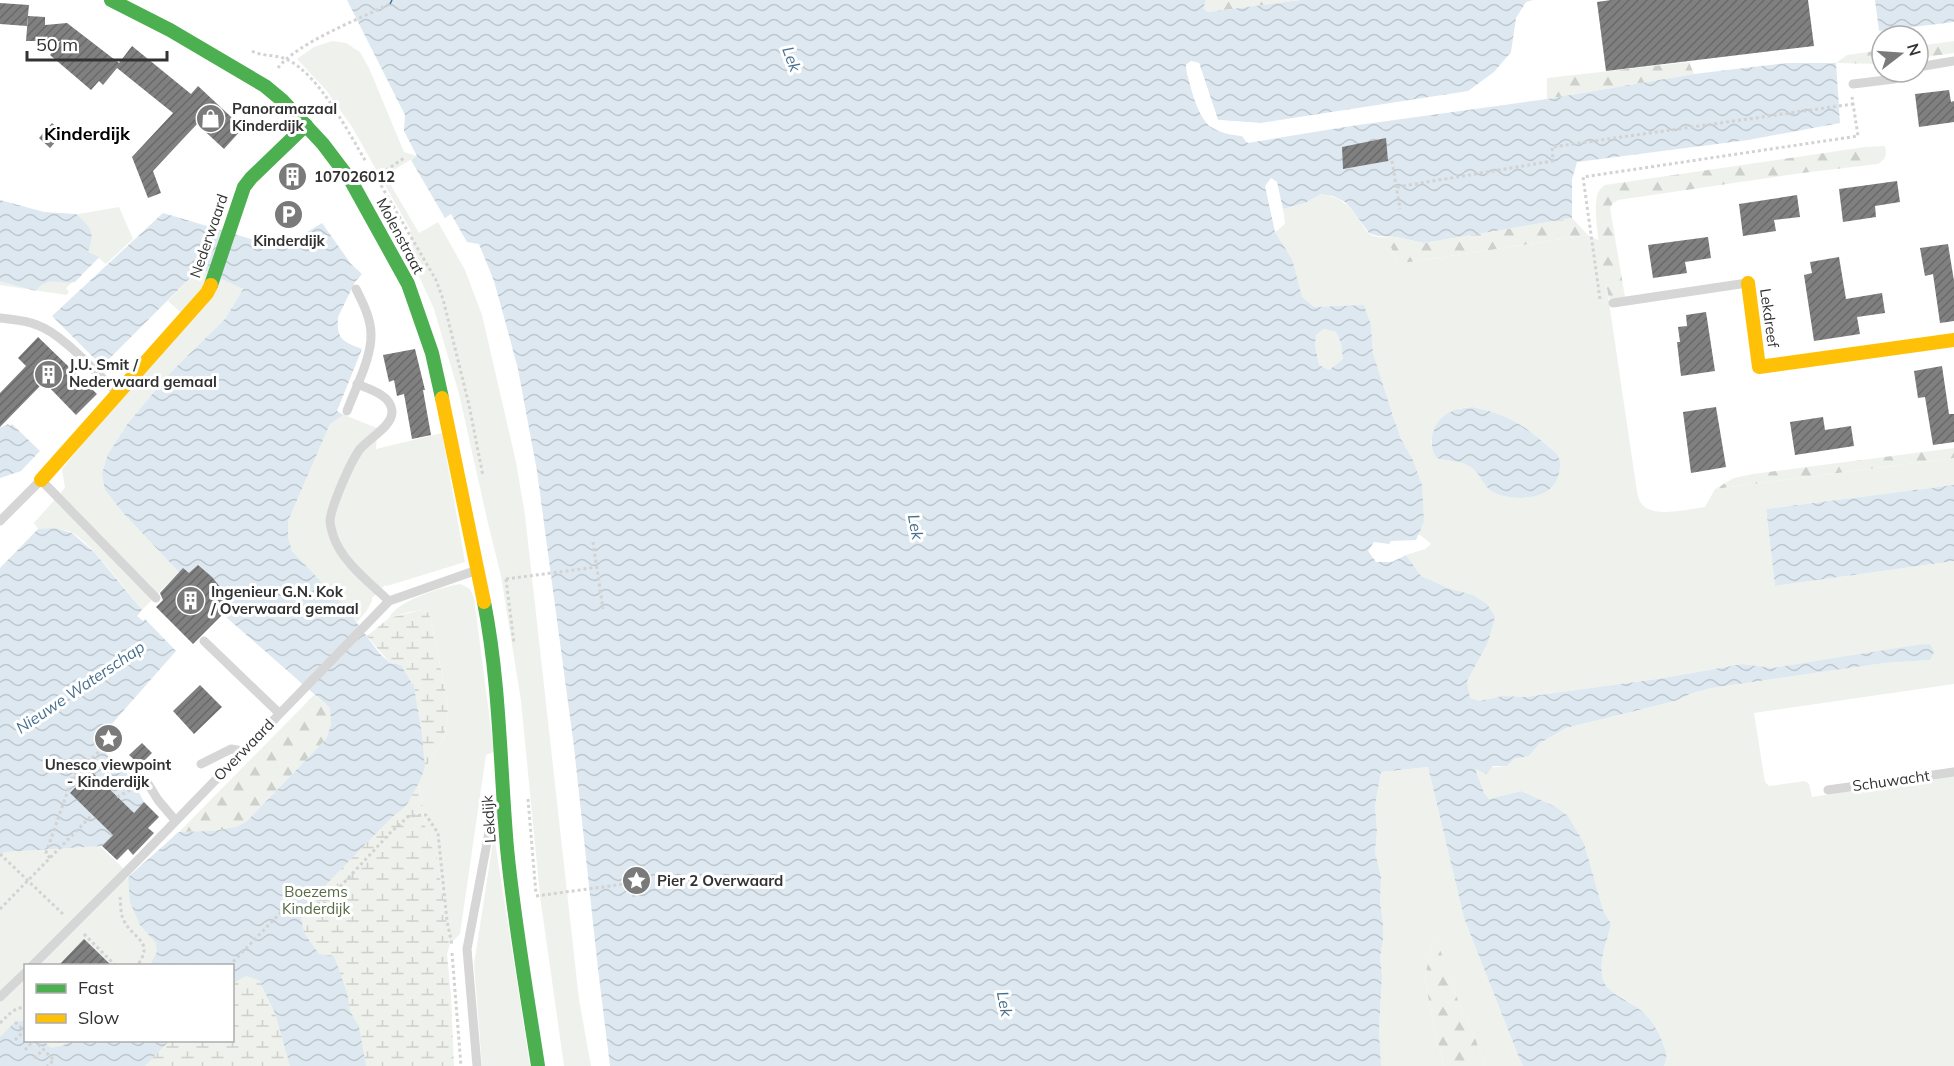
<svg xmlns="http://www.w3.org/2000/svg" width="1954" height="1066" font-family="Mulish,sans-serif">
<defs>
<pattern id="forest-firs" width="22" height="20" patternUnits="userSpaceOnUse" patternTransform="scale(1.5)"><rect width="22" height="20" fill="#eff2ec"/><path d="M5 1l3.5 6h-7zM16 11l3.5 6h-7z" fill="#cdd0cb"/></pattern>
<pattern id="wetland-marsh" width="20" height="14" patternUnits="userSpaceOnUse" patternTransform="scale(1.5)"><rect width="20" height="14" fill="#eff2ec"/><path d="M1 5h8M5 5V1M11 12h8M15 12V8" fill="none" stroke="#cdd0cb"/></pattern>
<pattern id="water-waves" width="16" height="10" patternUnits="userSpaceOnUse" patternTransform="scale(1.5)"><rect width="16" height="10" fill="#dde8f0"/><path d="M0 5q4-4 8 0t8 0" fill="none" stroke="#bec7ce"/></pattern>
<pattern id="building-hatch" width="6" height="6" patternUnits="userSpaceOnUse" patternTransform="scale(1.5)"><rect width="6" height="6" fill="#808080"/><path d="M-1 1l2-2M0 6l6-6M5 7l2-2" fill="none" stroke="#696969"/></pattern>
</defs>
<rect width="100%" height="100%" fill="#fff"/>
<!-- green -->
<g fill="#eff2ec" fill-rule="evenodd">
<path d="M332,41L346,43L360,52L369,68L404,152L417,156L385,175L419,233L438,222L465,270L482,315L516,462L525,515L579,999L591,1066H564L540,896L521,701L501,576L487,519L459,394L434,309L410,257L411,231L352,127L326,90L297,59L314,47Z"/>
<path d="M1321,194C1340,197 1350,205 1360,221C1362,224 1365,230 1368,233C1376,239 1389,237 1397,237L1391,247L1397,262H1410L1588,235L1600,241L1636,485C1637,491 1638,499 1641,503C1651,519 1689,509 1705,507L1715,489L1954,458V485L1766,509L1775,586L1954,561V684L1754,713L1765,782L1769,786L1805,781L1809,784L1812,797L1954,775V1066H1664C1672,1049 1649,1016 1635,1006C1626,999 1611,994 1605,984C1596,965 1607,942 1611,924L1603,910L1584,843L1568,816L1556,807L1521,791L1489,799L1480,784L1476,772L1477,769L1507,766L1514,759L1529,756L1540,743L1566,728L1675,701L1691,693L1711,688L1884,663L1930,660V644L1772,668L1742,664L1664,678L1525,697L1502,696L1480,701L1470,698L1467,681L1476,662L1487,604L1473,595L1448,588L1421,576L1406,555L1425,549L1431,544L1423,537L1418,534L1424,522L1412,458L1401,439L1392,413L1373,353L1371,325L1364,305L1314,307L1301,297L1292,259L1275,232L1285,224L1283,209L1305,203ZM1472,407C1512,415 1526,427 1556,453C1562,460 1561,467 1558,475C1550,501 1512,503 1491,490C1482,484 1480,472 1470,466C1461,461 1453,461 1443,460L1432,447L1431,441L1442,418L1461,408Z"/>
<path d="M0,204L67,216L119,207L133,239L106,264L99,258L66,288L69,292L66,295L0,285Z"/>
<path d="M197,271H204L243,289L225,319L171,372L128,423L108,454L105,490L124,514L179,572L142,610C127,592 90,541 71,532C61,528 49,529 38,529L34,523L65,488L62,469L186,317L168,301Z"/>
<path d="M1324,329L1336,332L1341,343L1343,359L1329,370L1319,365L1315,345L1316,335Z"/>
<path d="M337,412L377,428L376,449L442,433L465,562L387,586L385,585L372,598V601L366,612L357,622L292,551L288,537V521L330,424L342,415Z"/>
<path d="M461,584L470,589L474,598L494,752L486,755L460,934L450,944L436,852L428,845L419,783L425,768L443,740L448,718L447,698L429,613C417,607 401,615 389,618C396,601 444,586 461,584Z"/>
<path d="M1428,767L1464,918L1518,1055L1523,1066H1485L1474,1035L1457,998L1434,933L1425,978L1433,1024L1444,1066H1381L1379,1030L1382,976L1380,957L1383,940V924L1380,902L1381,877L1375,852L1377,831L1375,806L1381,772Z"/>
<path d="M409,792L430,961L447,1066H0V855L6,852L100,846L122,867L128,879L178,832L213,831ZM26,966H232V1040H26Z"/>
<path d="M494,835L530,1066H482L474,964Z"/>
</g>
<!-- forest -->
<g fill="url(#forest-firs)">
<path d="M1206,0H1301L1208,12L1202,9Z"/>
<path d="M1954,41V53L1918,58V46Z"/>
<path d="M1882,50V64L1836,63L1847,55Z"/>
<path d="M1689,62L1694,74L1547,99V78Z"/>
<path d="M1885,146C1887,155 1886,159 1878,164L1802,173L1618,200L1613,203L1610,208L1625,297L1609,299C1605,275 1592,218 1597,196C1598,191 1601,188 1605,185L1865,147Z"/>
<path d="M1572,218L1588,235L1410,262H1397L1391,247L1397,237L1424,243L1430,242Z"/>
<path d="M1954,448V458L1715,489L1734,478L1753,474Z"/>
<path d="M314,695L330,708L331,724L326,739L247,821L236,827L213,831L179,832Z"/>
<path d="M1434,932L1457,998L1474,1035L1485,1066H1444L1433,1024L1425,978Z"/>
</g>
<!-- wetland -->
<g fill="url(#wetland-marsh)">
<path d="M417,611H423L429,613L447,698L448,718L443,740L425,768L414,687L401,665L390,663L367,636L389,618Z"/>
<path d="M419,783L428,844L436,851L450,944L447,954L451,996L454,1066H366L359,1027L350,1011L347,993L341,976L319,955L304,933L301,918L305,906L391,818L406,806Z"/>
<path d="M246,976L259,980L275,1013L290,1066H145L169,1041L232,1040L233,983Z"/>
</g>
<!-- water -->
<g fill="url(#water-waves)" fill-rule="evenodd">
<path d="M347,0H1206L1203,9L1208,12L1301,0H1533L1526,2L1516,18L1511,52L1494,72L1468,91L1260,123L1218,120L1199,63L1191,61L1186,65C1188,80 1197,117 1210,126C1219,133 1231,135 1242,136L1248,143L1351,126L1547,99L1694,74L1786,63H1836L1840,123L1748,140L1577,162L1572,179V218L1424,243L1397,237L1378,236L1369,233L1353,211L1345,202L1333,196L1321,194L1305,203L1283,209L1277,182L1271,178L1265,186L1275,232L1292,259L1302,297L1314,307L1364,305L1371,325L1373,353L1392,413L1401,439L1412,458L1422,485L1424,522L1416,540L1391,541L1389,544L1374,542L1368,551L1376,562H1392L1406,555L1421,576L1448,588L1473,595L1487,604L1495,617L1488,642L1467,681L1470,698L1480,701L1502,696L1525,697L1664,678L1742,664L1772,668L1917,645L1930,644L1934,652L1930,660L1884,663L1711,688L1692,693L1675,701L1566,728L1540,743L1529,756L1514,759L1507,766H1493L1486,774L1477,769L1476,772L1484,792L1489,799L1521,791L1556,807L1568,816L1584,843L1603,910L1611,924C1607,942 1596,966 1605,984C1611,994 1626,1000 1635,1006C1648,1015 1658,1029 1663,1044C1666,1051 1668,1058 1664,1066H1523L1518,1055L1464,918L1428,767L1381,772L1375,806L1377,831L1375,852L1381,877L1380,902L1383,924V940L1380,957L1382,976L1379,1030L1381,1066H610L598,969L574,747L537,471L518,369L507,328L494,281L479,244L467,242L451,214L445,218L411,160L417,156L404,131L405,115ZM1324,329L1336,332L1341,343L1343,359L1329,370L1319,365L1315,345L1316,335Z"/>
<path d="M1875,0H1954V22L1879,31Z"/>
<path d="M0,200L44,212L76,214C92,229 95,232 88,252L99,257L75,282C60,285 47,275 36,291L0,281Z"/>
<path d="M163,213L281,248L322,223L351,264L362,274L355,282L338,317C336,339 343,342 362,349L337,411L343,415L330,424L288,521V537L292,551L345,607L380,654L390,663L401,665L414,687L422,735L425,768L419,783L406,806L391,818L305,906L301,918L304,933L319,954L334,956L347,993L350,1011L359,1027L366,1066H290L275,1013L259,980L246,976L233,983L232,966L150,965L157,952L156,943L140,925L130,902L128,877L179,832L213,831L236,827L247,821L326,739L331,724L330,708L226,617L179,572L124,514L105,490L102,474L108,454L128,423L171,372L225,319L243,289L204,271H197L102,366L52,316Z"/>
<path d="M1472,407C1512,415 1526,427 1556,453C1563,461 1560,471 1557,479C1548,502 1508,502 1490,490C1481,483 1480,471 1469,466C1459,460 1448,462 1437,458C1426,444 1433,422 1448,413C1456,409 1463,408 1472,407Z"/>
<path d="M8,424L10,426L12,424L40,451L21,471L0,478V428Z"/>
<path d="M1954,485V561L1775,586L1766,509Z"/>
<path d="M55,528L72,533L95,553L142,610L137,616L143,621L145,619L176,651L95,743L131,777L144,802L134,813L91,771L70,793L113,835L102,846L6,852L0,855V568L38,529Z"/>
<path d="M23,1021L25,1023L26,1040L44,1041L51,1048L61,1046L73,1041H169L145,1066H0V1037L15,1022Z"/>
</g>
<!-- pier -->
<path fill="#fff" d="M1191,61L1199,63L1218,120L1260,123L1250,124L1248,126L1216,122L1206,98L1196,65L1192,64L1189,66L1201,107L1211,123L1229,131L1243,133L1247,138V143L1242,136L1229,134L1209,126L1198,108L1187,74L1186,65Z"/>
<g fill="none" stroke-linecap="round" stroke-linejoin="round">
<!-- ferry -->
<path stroke="#47708e" stroke-width="1.5" stroke-dasharray="8 6" stroke-linecap="butt" d="M390,4L392,0"/>
</g>
<!-- building -->
<g fill="url(#building-hatch)">
<path d="M1611,0H1808L1814,46L1606,71L1597,2Z"/>
<path d="M0,3L29,5L27,26L0,24Z"/>
<path d="M28,16L45,17V25L67,23L119,63L132,46L191,94L198,86L243,128L224,149L197,124L153,171L161,193L148,198L132,157L173,113L117,68L103,85L99,81L91,90L50,55L60,41H26Z"/>
<path d="M1949,90L1951,102L1954,101V122L1919,127L1915,94Z"/>
<path d="M52,123L63,133L50,148L39,138Z"/>
<path d="M1386,138L1388,161L1343,169L1342,147Z"/>
<path d="M1897,181L1900,202L1875,206L1876,217L1843,222L1839,189Z"/>
<path d="M1797,195L1800,217L1774,220L1776,231L1743,236L1739,204Z"/>
<path d="M1708,237L1711,258L1685,262L1687,273L1653,278L1648,245Z"/>
<path d="M1948,244L1954,281V321L1940,323L1933,274L1925,276L1920,248Z"/>
<path d="M1839,257L1846,299L1882,293L1885,313L1857,317L1860,334L1814,341L1804,275L1812,273L1810,262Z"/>
<path d="M1706,312L1715,371L1681,376L1677,342H1680L1678,327L1687,326L1686,315Z"/>
<path d="M38,337L97,394L76,415L44,382L0,427V393L26,366L18,358Z"/>
<path d="M415,349L425,390H423L431,435L412,439L404,394L397,396L394,380L389,382L383,355Z"/>
<path d="M1942,366L1949,414H1954V442L1933,445L1925,397L1918,398L1914,371Z"/>
<path d="M1716,407L1726,467L1691,473L1683,412Z"/>
<path d="M1823,417L1825,430L1851,426L1854,446L1795,455L1790,422Z"/>
<path d="M198,565L212,577L229,598L222,605L227,610L193,644L156,607L163,600L160,593L183,568L189,573Z"/>
<path d="M200,685L222,707L194,734L173,711Z"/>
<path d="M142,743L152,753L140,765L129,755Z"/>
<path d="M91,771L134,813L144,802L159,817L148,828L154,833L133,855L128,849L117,860L102,846L113,835L70,793Z"/>
<path d="M84,939L112,966H58Z"/>
</g>
<g fill="none" stroke-linecap="round" stroke-linejoin="round">
<!-- path -->
<g stroke="#d3d3d3" stroke-width="3" stroke-dasharray="3 3" stroke-linecap="butt">
<path d="M252,51C263,57 277,54 288,60C319,75 349,133 366,162"/>
<path d="M278,68C295,44 361,18 390,4"/>
<path d="M1392,161L1400,209"/>
<path d="M376,177L404,158"/>
<path d="M378,180L436,280L443,299L469,405L483,476"/>
<path d="M1397,187L1553,161L1552,147L1853,104"/>
<path d="M1600,299L1583,177L1858,136L1852,97"/>
<path d="M593,542L603,609"/>
<path d="M506,579L514,643"/>
<path d="M506,579L597,567"/>
<path d="M80,783L73,776L109,742"/>
<path d="M117,797L134,788"/>
<path d="M528,799L536,894"/>
<path d="M0,854L64,915"/>
<path d="M50,858L46,853L73,776"/>
<path d="M630,871L634,897"/>
<path d="M536,896L632,883"/>
<path d="M120,897C121,904 120,914 124,921C134,940 155,941 137,966"/>
<path d="M0,909L92,815"/>
<path d="M84,934L116,966"/>
<path d="M452,953L461,1066"/>
<path d="M229,966L288,905L325,903L391,832L409,816L426,815L438,833L447,921L452,945"/>
<path d="M15,1022L26,1032"/>
<path d="M0,1023C8,1016 14,1006 26,1008"/>
<path d="M15,1040L24,1031"/>
<path d="M34,1040L54,1060L47,1066"/>
<path d="M25,1050L34,1040"/>
<path d="M34,1058L43,1050"/>
</g>
<!-- lane -->
<g stroke="#d6d6d6" stroke-width="9">
<path d="M1918,67L1954,61"/>
<path d="M1853,84L1894,79L1904,72"/>
<path d="M1613,303L1747,283"/>
<path d="M0,318C13,320 25,320 37,325C63,334 95,372 116,391"/>
<path d="M357,384C369,389 391,395 392,411C393,426 369,438 360,449C351,461 331,506 330,521C330,525 332,531 333,535C341,561 369,582 389,601"/>
<path d="M347,411C355,389 372,357 371,334C371,319 363,303 356,289"/>
<path d="M0,521L41,480L156,598"/>
<path d="M204,641L279,713"/>
<path d="M201,764L231,749L243,751"/>
<path d="M147,782L158,800L175,820"/>
<path d="M1828,790L1954,772"/>
<path d="M32,966L136,862L389,601L477,570"/>
<path d="M0,997L26,972"/>
<path d="M477,1066L467,949L490,827L496,811"/>
</g>
<!-- fast -->
<g stroke="#4caf50" stroke-width="14">
<path d="M111,0L170,30L265,86L283,101L323,144L351,181L408,284L432,353L442,398"/>
<path d="M211,285L244,187L251,178L306,125"/>
<path d="M484,602C500,683 500,767 507,848C514,921 527,994 538,1066"/>
</g>
<!-- slow -->
<g stroke="#ffc107" stroke-width="14">
<path d="M1748,283L1759,367L1954,340"/>
<path d="M442,398L484,602"/>
<path d="M41,480L207,293L211,285"/>
</g>
</g>
<!-- icons -->
<defs>
<symbol id="shop-disc" viewBox="-11 -11 22 22"><circle r="9.5" fill="#7a7a7a" stroke="#fff"/><path d="M-5-2.5h2.3a2.7 3.5 0 0 1 5.4 0H5L5.5 6h-11ZM-1.5-2.5h3a1.5 2.3 0 0 0-3 0Z" fill="#fff"/></symbol>
<symbol id="building-disc" viewBox="-11 -11 22 22"><circle r="9.5" fill="#7a7a7a" stroke="#fff"/><path d="M-4-6H4V6H1V3H-1V6H-4ZM-2.5-4.3h1.7v1.8h-1.7ZM.8-4.3h1.7v1.8H.8ZM-2.5-1h1.7V.8h-1.7ZM.8-1h1.7V.8H.8Z" fill="#fff"/></symbol>
<symbol id="parking-disc" viewBox="-11 -11 22 22"><circle r="9.5" fill="#7a7a7a" stroke="#fff"/><path d="M-3.5-5.5H1a3.5 3.5 0 0 1 0 7H-1V5.5H-3.5ZM-1-3.4V-.6H.8a1.4 1.4 0 0 0 0-2.8Z" fill="#fff"/></symbol>
<symbol id="sight-disc" viewBox="-11 -11 22 22"><circle r="9.5" fill="#7a7a7a" stroke="#fff"/><path d="M0-6L1.8-2.2L6-1.7L2.9 1.2L3.7 5.4L0 3.3L-3.7 5.4L-2.9 1.2L-6-1.7L-1.8-2.2Z" fill="#fff"/></symbol>
</defs>
<g fill-rule="evenodd">
<use href="#shop-disc" x="194" y="102" width="33" height="33"/>
<use href="#building-disc" x="276" y="160" width="33" height="33"/>
<use href="#parking-disc" x="272" y="198" width="33" height="33"/>
<use href="#building-disc" x="32" y="358" width="33" height="33"/>
<use href="#building-disc" x="174" y="584" width="33" height="33"/>
<use href="#sight-disc" x="92" y="722" width="33" height="33"/>
<use href="#sight-disc" x="620" y="864" width="33" height="33"/>
</g>
<g text-anchor="middle" stroke-width="6" stroke-linejoin="round" paint-order="stroke">
<!-- poi labels -->
<g font-size="15" font-weight="bold" fill="#323232" stroke="#fff" text-anchor="start">
<text x="232" y="114">Panoramazaal<tspan x="232" dy="17">Kinderdijk</tspan></text>
<text x="314" y="182">107026012</text>
<text x="289" y="246" text-anchor="middle">Kinderdijk</text>
<text x="69" y="370">J.U. Smit /<tspan x="69" dy="17">Nederwaard gemaal</tspan></text>
<text x="211" y="597">Ingenieur G.N. Kok<tspan x="211" dy="17">/ Overwaard gemaal</tspan></text>
<text x="108" y="770" text-anchor="middle">Unesco viewpoint<tspan x="108" dy="17">- Kinderdijk</tspan></text>
<text x="657" y="886">Pier 2 Overwaard</text>
</g>
<!-- street labels -->
<g font-size="15" fill="#323232" stroke="#fff">
<text transform="translate(209 236) rotate(-71)" y="5">Nederwaard</text>
<text transform="translate(400 236) rotate(62)" y="5">Molenstraat</text>
<text transform="translate(1769 318) rotate(82)" y="5">Lekdreef</text>
<text transform="translate(244 750) rotate(-46)" y="5">Overwaard</text>
<text transform="translate(1891 781) rotate(-8)" y="5">Schuwacht</text>
<text transform="translate(489 819) rotate(-94)" y="5">Lekdijk</text>
</g>
<!-- park labels -->
<g font-size="15" fill="#556b43" stroke="#fff">
<text x="316" y="897">Boezems<tspan x="316" dy="17">Kinderdijk</tspan></text>
</g>
<!-- water labels -->
<g font-size="16" font-style="italic" fill="#47708e" stroke="#fff">
<text transform="translate(792 59) rotate(70)" y="6">Lek</text>
<text transform="translate(916 527) rotate(79)" y="6">Lek</text>
<text transform="translate(80 687) rotate(-34)" y="6">Nieuwe Waterschap</text>
<text transform="translate(1005 1004) rotate(79)" y="6">Lek</text>
</g>
<!-- quarter labels -->
<g font-size="18" font-weight="bold" fill="#000" stroke="#fff">
<text x="87" y="140">Kinderdijk</text>
</g>
</g>
<!-- legend -->
<rect x="24" y="964" width="210" height="78" fill="#ffffff" stroke="#adadad" stroke-width="1.5"/>
<rect x="36" y="984" width="30" height="9" fill="#4caf50" stroke="#adadad" stroke-width="1.5"/>
<text x="78" y="994" font-size="18" fill="#323232">Fast</text>
<rect x="36" y="1014" width="30" height="9" fill="#ffc107" stroke="#adadad" stroke-width="1.5"/>
<text x="78" y="1024" font-size="18" fill="#323232">Slow</text>
<!-- north arrow -->
<g transform="translate(1900 54) rotate(73)"><circle r="28" fill="#ffffff" stroke="#adadad" stroke-width="1.5"/>
<path d="M0-4.5L10 22L0 15L-10 22Z" fill="#7a7a7a"/>
<text y="-9" font-size="16" font-weight="bold" text-anchor="middle" fill="#323232">N</text>
</g>
<!-- scale -->
<path d="M27 51v9h140v-9" fill="none" stroke="#323232" stroke-width="3"/>
<text x="36" y="51" font-size="18" fill="#323232" stroke="#ffffff" stroke-width="4.5" paint-order="stroke">50 m</text>
</svg>
